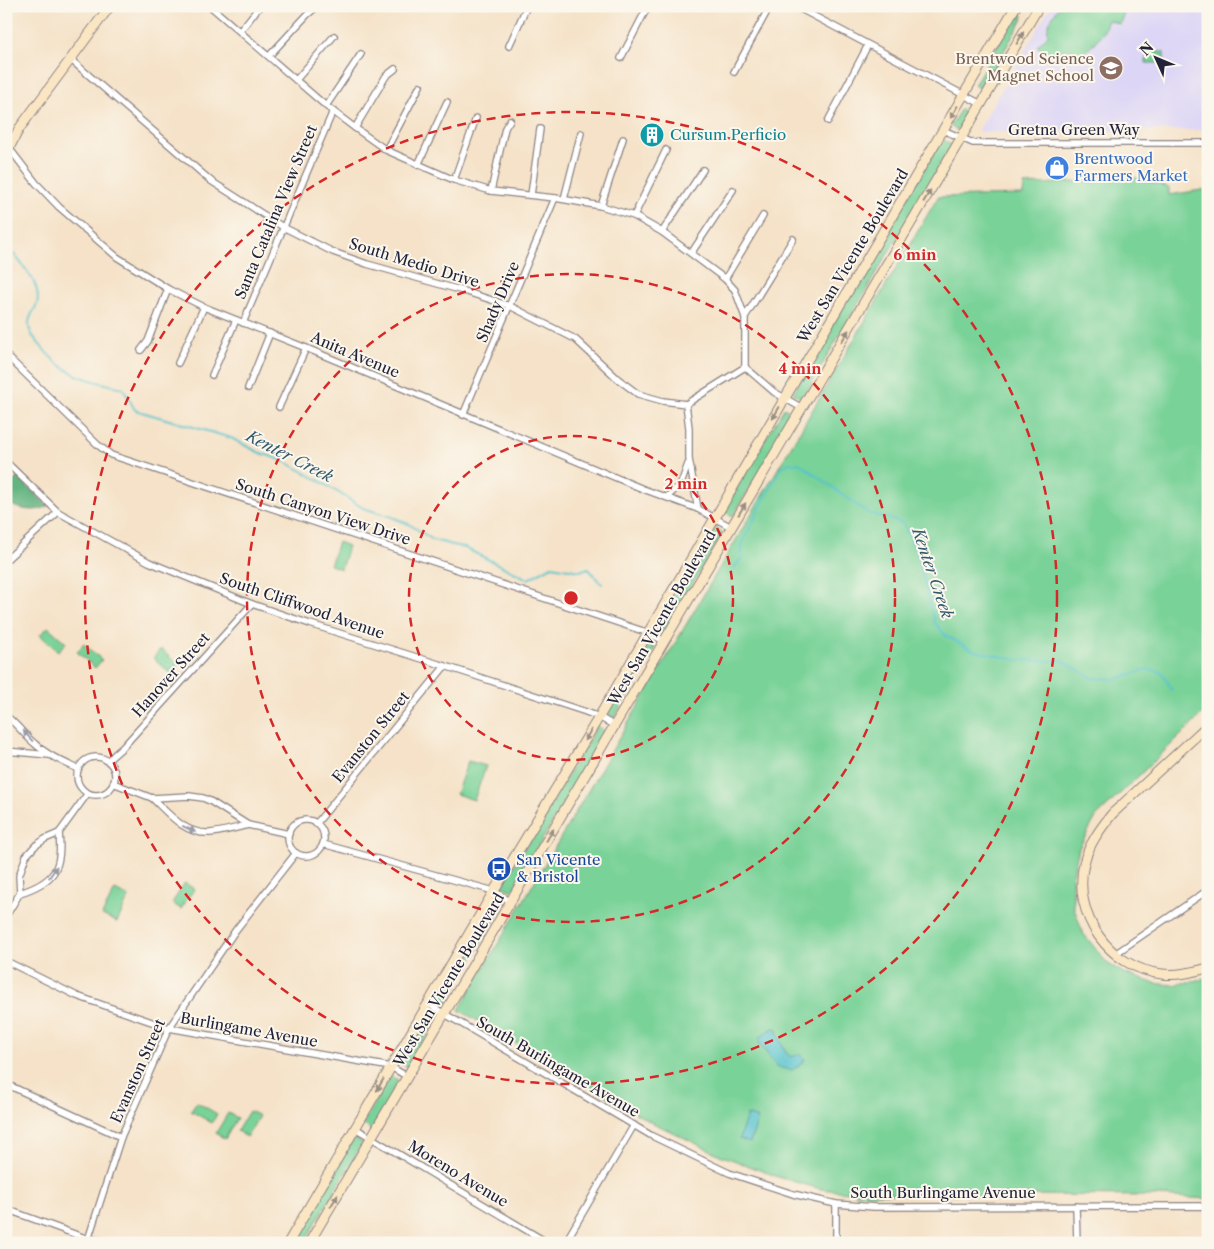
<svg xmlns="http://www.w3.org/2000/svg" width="1214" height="1249" font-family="'Libre Caslon Text',serif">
<rect width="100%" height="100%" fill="#fbf7ec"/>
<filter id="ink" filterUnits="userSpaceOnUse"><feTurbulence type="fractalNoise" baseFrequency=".02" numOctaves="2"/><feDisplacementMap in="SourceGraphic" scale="10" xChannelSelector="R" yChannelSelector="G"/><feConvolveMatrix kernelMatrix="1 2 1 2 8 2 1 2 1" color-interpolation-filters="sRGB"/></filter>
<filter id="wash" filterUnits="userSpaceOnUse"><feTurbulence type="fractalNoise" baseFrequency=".0096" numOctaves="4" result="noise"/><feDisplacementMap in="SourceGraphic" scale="20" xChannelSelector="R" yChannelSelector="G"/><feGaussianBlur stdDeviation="1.12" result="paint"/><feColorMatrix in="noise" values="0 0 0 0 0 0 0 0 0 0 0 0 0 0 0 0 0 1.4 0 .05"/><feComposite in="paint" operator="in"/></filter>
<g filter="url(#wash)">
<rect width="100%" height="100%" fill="#f5e2c8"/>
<!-- built -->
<path fill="#ddd5f6" d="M1051,6H1208V130L980,132L978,130Z"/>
<!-- green -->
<g fill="#79d298" stroke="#4e7a6a">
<path d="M1059,6H1126L1120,24L1108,20L1103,33L1084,54H1077L1066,48L1061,53H1046L1037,46L1048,35C1045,25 1054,15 1059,6Z"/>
<path d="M1017,12L1023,15L1022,20L996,65L984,91L974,85Z"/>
<path d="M1147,52H1164V63H1146Z"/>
<path d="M961,109L970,114L960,132L950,126Z"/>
<path d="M942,139L952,145L802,399L793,393Z"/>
<path d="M1137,178L1169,188V195L1208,189V709L1096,817L1079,848L1072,878L1074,908L1083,933L1107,963L1124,973L1153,983L1173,985L1208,978V1199L1157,1196L866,1194L821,1189L781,1178L720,1155L649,1121L459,1010L938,197L1023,195L1024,185Z"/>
<path d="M784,408L794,414L733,516L723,511Z"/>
<path d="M714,527L723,533L663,634L654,629Z"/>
<path d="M338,542L348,546L341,569L330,565Z"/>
<path d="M48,627L66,643L58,651L40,635Z"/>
<path d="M646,642L655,648L614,718L605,712Z"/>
<path d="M84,644L102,660L95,668L77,652Z"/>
<path d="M161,649L179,665L171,674L153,658Z"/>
<path d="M597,726L606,732L512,891L502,886Z"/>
<path d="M468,761L486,766L474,800L456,794Z"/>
<path d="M185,883L194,889L181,909L172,903Z"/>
<path d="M115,890L129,897L117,922L102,915Z"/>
<path d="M492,902L502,908L445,1005L435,999Z"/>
<path d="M427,1013L437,1019L407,1067L398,1062Z"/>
<path d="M390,1076L400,1081L372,1130L362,1124Z"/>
<path d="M197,1102L217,1114L212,1123L191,1111Z"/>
<path d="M249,1111L259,1116L247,1137L237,1131Z"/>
<path d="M228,1113L237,1118L225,1139L216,1133Z"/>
<path d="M354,1138L363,1143L304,1243H292Z"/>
</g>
<!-- forest -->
<path fill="#62b480" stroke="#426b5e" d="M18,477L19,478L48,506C37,513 15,510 6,501C6,490 9,484 18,477Z"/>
<!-- water -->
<g fill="#56c3cd" stroke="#3c7284">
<path d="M773,1028L778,1029L777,1032L786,1053L791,1057L800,1054L805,1059L801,1064L792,1070L777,1067L759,1043V1038Z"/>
<path d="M747,1115L758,1119L750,1143L739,1139Z"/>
</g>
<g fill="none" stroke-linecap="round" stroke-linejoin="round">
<!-- stream -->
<g stroke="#56c3cd" stroke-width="2">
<path d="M14,254C24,268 42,285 37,304C34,312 28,317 29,325C29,333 35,339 40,345C64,376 87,380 123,388L135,410L231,438L258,452L284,461L318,480L363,508L392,517L409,524L433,540L465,548L528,579L552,566L580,571L588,568L602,584"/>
<path d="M733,569L742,558V544L761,505L781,468L789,463L794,464L799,463L868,513L903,523L918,555L928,598L935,623L946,636L975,651L1018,660L1063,661L1092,678L1116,679L1148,669L1158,671L1162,673L1172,690"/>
</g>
</g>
</g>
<g filter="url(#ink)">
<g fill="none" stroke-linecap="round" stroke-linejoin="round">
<defs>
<g id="street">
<path d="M210,6L326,106L355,128L386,150L454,180L491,191L555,198L601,206L634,216L662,232L725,279L735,290L745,317V367L774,392L802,408"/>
<path d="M795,6L981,104"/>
<path d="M240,31L260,6"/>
<path d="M509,46L527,6"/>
<path d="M269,56L307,15L314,9"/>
<path d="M621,58L648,6"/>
<path d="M70,59L211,181L283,227L333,252L367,264L467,292L510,306L575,339L618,379L638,394L663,401L686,404L745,367"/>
<path d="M734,72L770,6"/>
<path d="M296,80L334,36"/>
<path d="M326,106L361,54"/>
<path d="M828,121L868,45"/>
<path d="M355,128L386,76L395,69"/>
<path d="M943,130L973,143H1208"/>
<path d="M6,144L36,183L59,207L117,257L168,289L204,307L306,348L643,489L698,509L731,527"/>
<path d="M386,150L420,86"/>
<path d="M418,165L447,102"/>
<path d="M454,180L476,118"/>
<path d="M491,191L505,128L510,120"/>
<path d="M531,195L540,129"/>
<path d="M564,199L581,133"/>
<path d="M601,206L623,139"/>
<path d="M634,216L666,150"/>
<path d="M662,232L703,170"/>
<path d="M692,252L733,190"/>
<path d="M725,279L763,216"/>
<path d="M745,317L793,239"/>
<path d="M243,323L333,111"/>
<path d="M141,350L148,341L168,289"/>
<path d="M6,355L98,445L111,455L649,633L664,641"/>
<path d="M178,363L204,307"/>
<path d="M212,375L236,320"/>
<path d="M248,388L270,333"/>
<path d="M686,404L689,428V459L698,509"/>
<path d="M279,407L306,348"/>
<path d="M463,415L555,198"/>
<path d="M6,462L58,512L149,562L252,604L310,624L445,666L586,712L599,717L615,726"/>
<path d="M667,497L681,484L688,464"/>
<path d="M6,560L58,512"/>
<path d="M6,716C17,724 24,735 34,743C47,755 63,762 78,769"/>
<path d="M6,751L49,755"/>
<circle cx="96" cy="776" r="19"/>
<path d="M107,761L123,747L252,604"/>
<path d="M113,783L152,798L189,796L203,798L210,801L248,825L289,834"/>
<path d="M152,798C168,813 185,835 210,833C222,832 235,828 248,825"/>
<circle cx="306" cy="838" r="18"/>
<path d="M316,824L445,666"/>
<path d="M323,844L494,891L511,902"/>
<path d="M20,893C54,882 63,869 59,833"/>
<path d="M6,916L20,893L19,876L26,856L35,846L45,839L59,833L88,793"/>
<path d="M1115,954L1208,890"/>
<path d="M6,961L77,996L169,1028L391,1067L408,1077"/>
<path d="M428,1004L652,1136L729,1173L793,1194L836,1204L874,1207L1199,1206L1208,1207"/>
<path d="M6,1084L121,1137"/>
<path d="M355,1128L548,1243"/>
<path d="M836,1204V1243"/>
<path d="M1076,1206L1077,1243"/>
<path d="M6,1209L88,1239L122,1243"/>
<path d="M87,1243L121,1137L169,1028L235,931L296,853"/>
<path d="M565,1243L634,1125"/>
</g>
<g id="secondary">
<path d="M6,154L19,129L110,6"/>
<path d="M1208,725L1112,814C1100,829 1089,844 1084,863C1072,915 1109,968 1162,974C1177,976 1193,972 1208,968"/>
<path d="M288,1243L494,891L599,717L785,398L1016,6"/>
<path d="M309,1243L1039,6"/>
</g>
</defs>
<!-- street casing -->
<use href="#street" stroke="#8c8282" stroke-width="8"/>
<!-- secondary casing -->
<use href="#secondary" stroke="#8c8282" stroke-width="11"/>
<!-- street -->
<use href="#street" stroke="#fff" stroke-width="5.5"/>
<!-- secondary -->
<use href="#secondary" stroke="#fbe6c4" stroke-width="9"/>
</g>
<!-- one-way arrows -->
<defs><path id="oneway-solid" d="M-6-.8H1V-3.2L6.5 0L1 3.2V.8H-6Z" transform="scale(1.25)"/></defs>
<g fill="#998e86">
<use href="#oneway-solid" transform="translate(1020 38) rotate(-60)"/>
<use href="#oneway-solid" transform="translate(954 112) rotate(120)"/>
<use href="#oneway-solid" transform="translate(927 196) rotate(-59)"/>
<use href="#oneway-solid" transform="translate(845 336) rotate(-59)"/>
<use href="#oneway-solid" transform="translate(776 413) rotate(120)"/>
<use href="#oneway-solid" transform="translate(742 509) rotate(-59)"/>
<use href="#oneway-solid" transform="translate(588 735) rotate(121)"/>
<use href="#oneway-solid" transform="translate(550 835) rotate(-59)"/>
<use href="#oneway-solid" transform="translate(380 1085) rotate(120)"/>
<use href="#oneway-solid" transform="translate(334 1201) rotate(-59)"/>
</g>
<g fill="#9c9ca7">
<use href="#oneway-solid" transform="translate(28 736) rotate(-131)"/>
<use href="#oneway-solid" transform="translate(189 829) rotate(25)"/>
<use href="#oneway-solid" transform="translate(53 872) rotate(-56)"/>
</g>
</g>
<!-- distance rings -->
<g fill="none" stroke="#d62828" stroke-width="2.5" stroke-dasharray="9 6">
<circle cx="571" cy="598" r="162"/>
<circle cx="571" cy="598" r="324"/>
<circle cx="571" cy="598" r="486"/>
</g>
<!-- icons -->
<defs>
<symbol id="school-disc" viewBox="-11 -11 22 22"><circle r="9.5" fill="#8d6e63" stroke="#fbf7ec"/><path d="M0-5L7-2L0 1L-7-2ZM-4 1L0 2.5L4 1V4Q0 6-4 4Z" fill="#fff"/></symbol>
<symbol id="building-disc" viewBox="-11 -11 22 22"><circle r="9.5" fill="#0f9aa8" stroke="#fbf7ec"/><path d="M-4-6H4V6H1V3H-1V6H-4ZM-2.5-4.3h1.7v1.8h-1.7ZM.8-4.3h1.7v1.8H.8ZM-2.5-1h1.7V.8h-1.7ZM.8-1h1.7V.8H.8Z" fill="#fff"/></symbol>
<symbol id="shop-disc" viewBox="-11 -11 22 22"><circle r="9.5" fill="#3f7fe0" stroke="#fbf7ec"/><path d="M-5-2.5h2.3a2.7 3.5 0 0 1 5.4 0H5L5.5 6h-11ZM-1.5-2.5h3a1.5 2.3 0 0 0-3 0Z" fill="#fff"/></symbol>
<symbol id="bus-disc" viewBox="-11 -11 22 22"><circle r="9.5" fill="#1a4fb4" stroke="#fbf7ec"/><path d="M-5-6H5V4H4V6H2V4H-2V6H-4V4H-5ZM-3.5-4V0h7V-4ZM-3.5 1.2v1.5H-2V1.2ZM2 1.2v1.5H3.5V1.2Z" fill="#fff"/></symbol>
</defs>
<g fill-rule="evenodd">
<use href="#school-disc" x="1097" y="54" width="28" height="28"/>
<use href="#building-disc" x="638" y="121" width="28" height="28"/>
<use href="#shop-disc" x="1043" y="154" width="28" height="28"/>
<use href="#bus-disc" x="485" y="855" width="28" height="28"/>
</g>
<g text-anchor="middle" stroke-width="4" stroke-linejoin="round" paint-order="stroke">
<!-- education labels -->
<g font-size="15" fill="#785e54" stroke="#fbf7ec" text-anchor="end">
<text x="1094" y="64">Brentwood Science<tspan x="1094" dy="17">Magnet School</tspan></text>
</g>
<!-- street labels -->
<g font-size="15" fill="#22223b" stroke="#fbf7ec">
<text x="1074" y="135">Gretna Green Way</text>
<text transform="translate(276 212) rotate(-67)" y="5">Santa Catalina View Street</text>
<text transform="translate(853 256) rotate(-59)" y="5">West San Vicente Boulevard</text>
<text transform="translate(414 263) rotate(17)" y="5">South Medio Drive</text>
<text transform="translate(498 302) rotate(-67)" y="5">Shady Drive</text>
<text transform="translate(355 355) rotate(23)" y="5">Anita Avenue</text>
<text transform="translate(323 512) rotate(18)" y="5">South Canyon View Drive</text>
<text transform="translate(302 606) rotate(19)" y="5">South Cliffwood Avenue</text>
<text transform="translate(662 618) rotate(-60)" y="5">West San Vicente Boulevard</text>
<text transform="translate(171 675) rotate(-48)" y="5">Hanover Street</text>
<text transform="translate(371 737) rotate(-51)" y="5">Evanston Street</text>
<text transform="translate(449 980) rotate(-59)" y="5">West San Vicente Boulevard</text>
<text transform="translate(249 1030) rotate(10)" y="5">Burlingame Avenue</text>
<text transform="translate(558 1067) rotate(30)" y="5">South Burlingame Avenue</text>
<text transform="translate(138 1071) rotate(-66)" y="5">Evanston Street</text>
<text transform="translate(458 1174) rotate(31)" y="5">Moreno Avenue</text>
<text x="943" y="1198">South Burlingame Avenue</text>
</g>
<!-- culture labels -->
<g font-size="15" fill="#0d838f" stroke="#fbf7ec" text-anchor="start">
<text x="670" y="140">Cursum Perficio</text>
</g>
<!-- shop labels -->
<g font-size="15" fill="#366cbe" stroke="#fbf7ec" text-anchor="start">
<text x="1074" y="164">Brentwood<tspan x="1074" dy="17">Farmers Market</tspan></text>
</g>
<!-- transit labels -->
<g font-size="15" fill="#164399" stroke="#fbf7ec" text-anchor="start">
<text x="516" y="865">San Vicente<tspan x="516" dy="17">&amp; Bristol</tspan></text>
</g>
<!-- water labels -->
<g font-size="16" font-style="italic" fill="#345a6e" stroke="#fbf7ec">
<text transform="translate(290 456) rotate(27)" y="6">Kenter Creek</text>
<text transform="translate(933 573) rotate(71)" y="6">Kenter Creek</text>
</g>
</g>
<circle cx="571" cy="598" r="8" fill="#d62828" stroke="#fbf7ec" stroke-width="2.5"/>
<g font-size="15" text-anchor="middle" font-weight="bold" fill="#d62828" stroke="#fbf7ec" stroke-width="4" stroke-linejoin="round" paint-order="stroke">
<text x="915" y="260">6 min</text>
<text x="800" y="374">4 min</text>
<text x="686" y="489">2 min</text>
</g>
<!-- margin -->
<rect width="1214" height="1249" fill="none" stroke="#fbf7ec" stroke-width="25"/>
<!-- north arrow -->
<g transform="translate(1156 58) rotate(314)" stroke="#fbf7ec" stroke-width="4" paint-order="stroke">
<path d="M0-4L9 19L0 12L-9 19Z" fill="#22223b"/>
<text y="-8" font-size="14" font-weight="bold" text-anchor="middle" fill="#22223b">N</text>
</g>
</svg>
